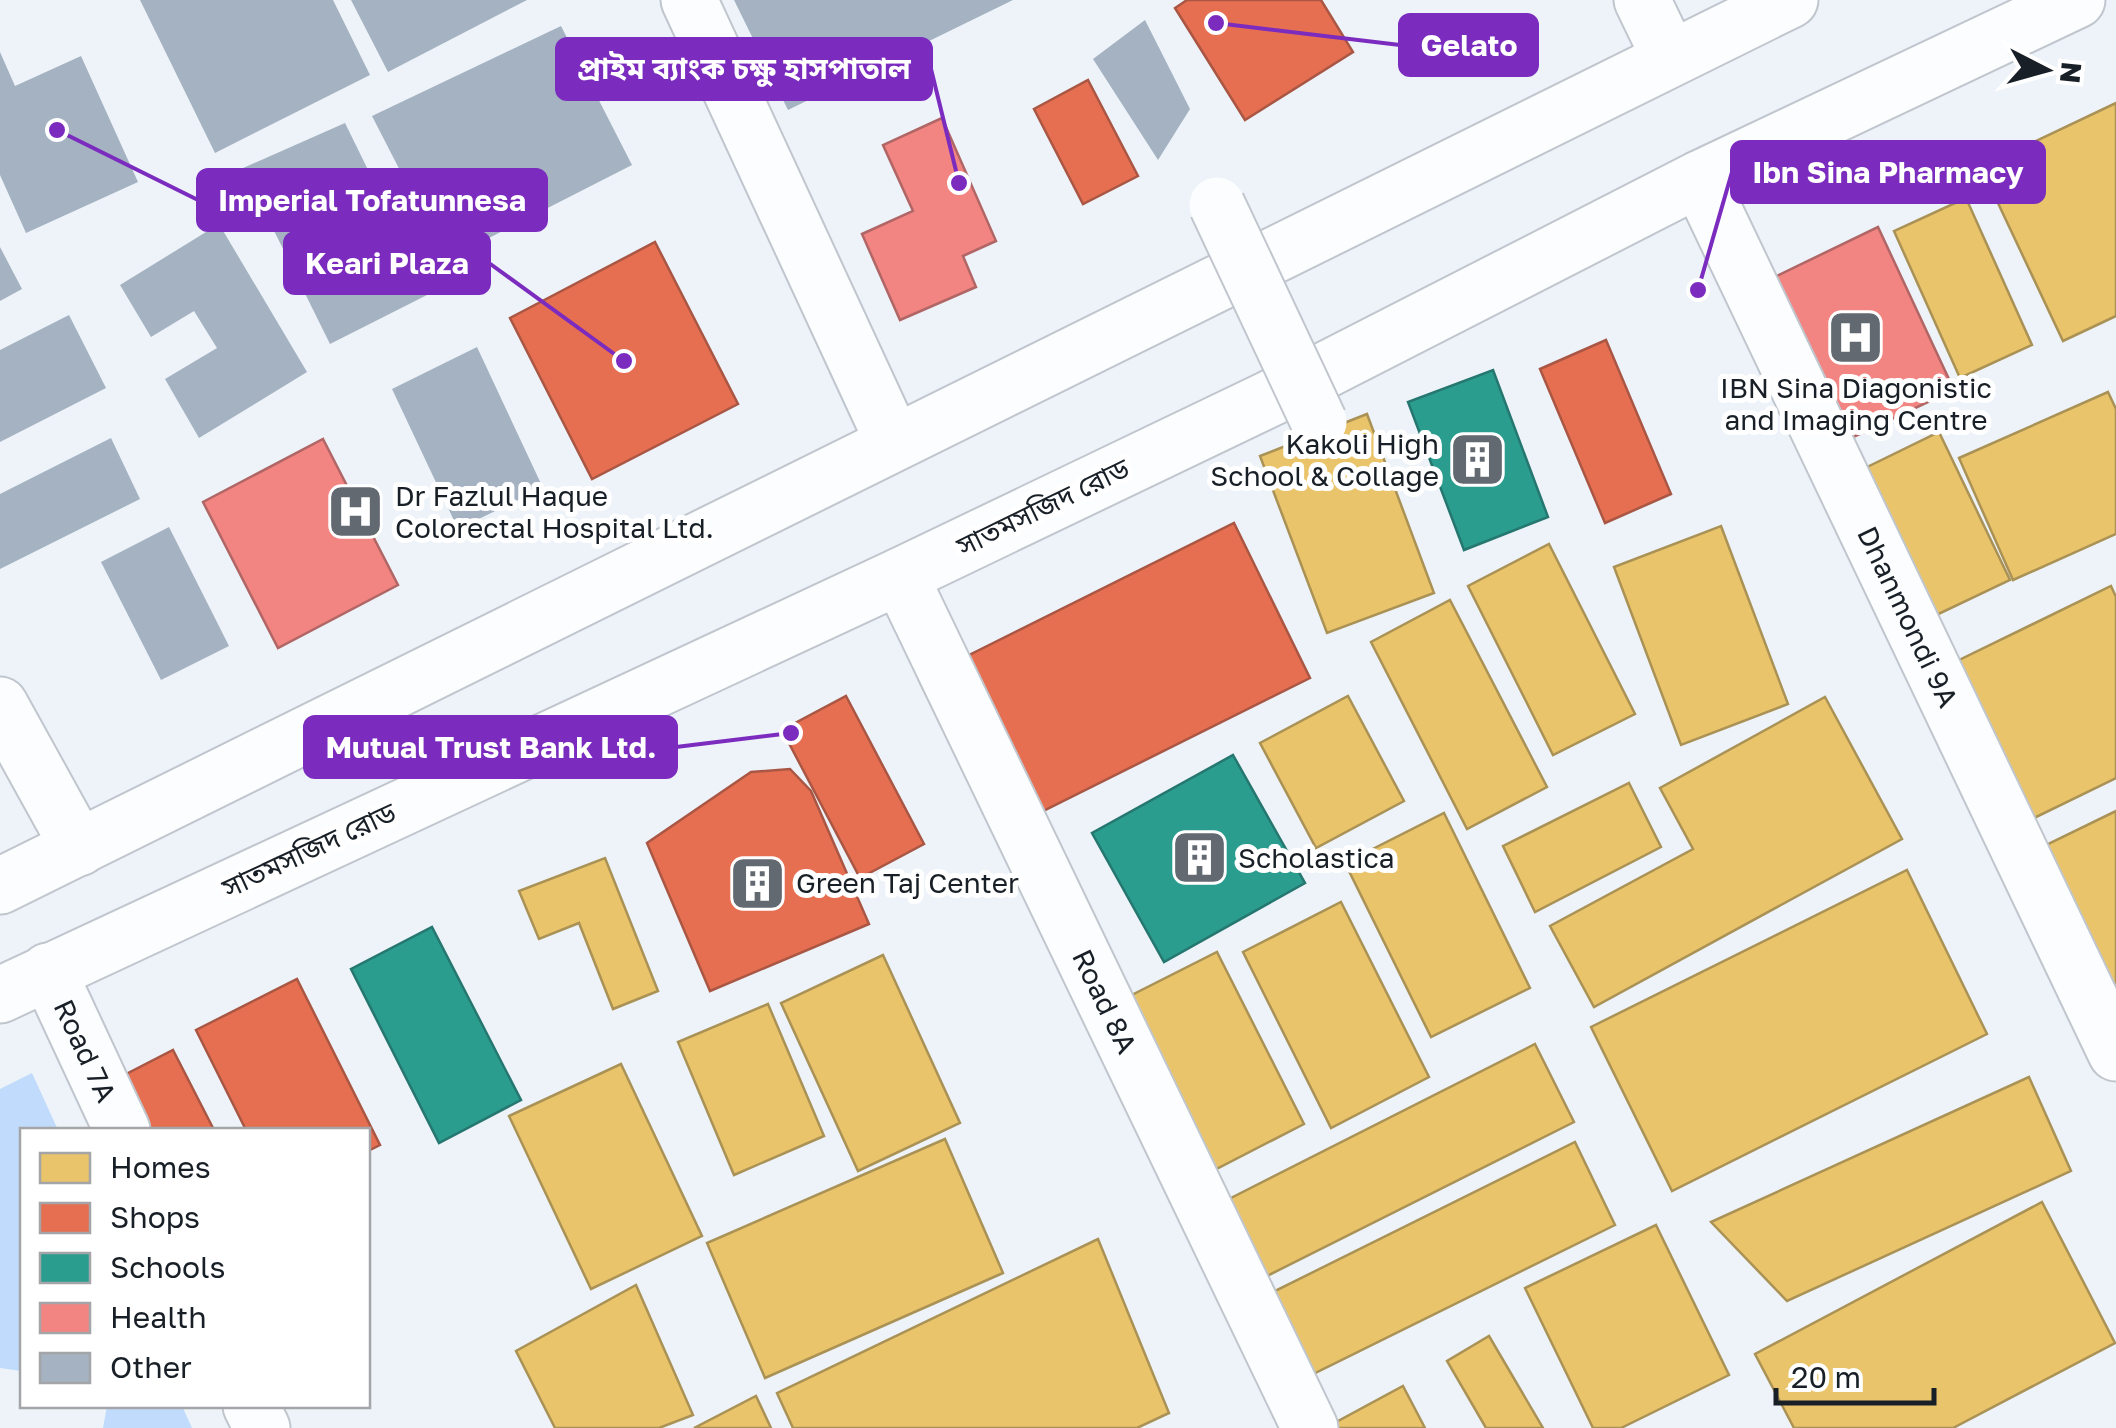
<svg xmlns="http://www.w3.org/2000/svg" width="2116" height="1428" font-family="'Golos Text','Noto Sans Bengali',sans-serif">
<rect width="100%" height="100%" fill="#edf3f9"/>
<!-- green -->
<g fill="#c0dbfb">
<path d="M32,1073L58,1130H22V1371L0,1368V1089Z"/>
<path d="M107,1406H182L192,1428H103Z"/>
</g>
<!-- homes -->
<g fill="#e9c46a" stroke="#aa9256" stroke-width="2.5">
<path d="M2116,103V316L2063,341L1981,167Z"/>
<path d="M1966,198L2032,345L1960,378L1894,231Z"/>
<path d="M2108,392L2116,409V534L2013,580L1959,458Z"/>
<path d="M1367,414L1434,593L1327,633L1260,456Z"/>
<path d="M1939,432L2010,580L1928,619L1859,471Z"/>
<path d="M1721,526L1788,704L1681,745L1614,567Z"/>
<path d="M1549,544L1635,714L1553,755L1468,586Z"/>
<path d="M2111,586L2116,597V778L2032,819L1955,662Z"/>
<path d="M1450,600L1547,787L1467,829L1371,642Z"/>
<path d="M1348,696L1404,801L1316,848L1260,743Z"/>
<path d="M1825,697L1902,839L1594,1007L1550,926L1693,849L1660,788Z"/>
<path d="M1629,783L1661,847L1535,912L1503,846Z"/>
<path d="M2116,811V1007L2032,852Z"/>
<path d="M1444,813L1530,988L1431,1037L1345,863Z"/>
<path d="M605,858L658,991L613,1009L579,923L539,939L519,891Z"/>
<path d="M1907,870L1987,1034L1672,1191L1591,1027Z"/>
<path d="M1341,902L1429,1077L1331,1128L1243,952Z"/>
<path d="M1217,952L1304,1124L1197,1179L1110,1006Z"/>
<path d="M883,955L960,1123L858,1171L781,1003Z"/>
<path d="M768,1004L824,1136L734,1175L678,1042Z"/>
<path d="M1535,1044L1574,1122L1263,1278L1225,1201Z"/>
<path d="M621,1064L702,1236L591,1289L509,1116Z"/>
<path d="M2029,1077L2071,1171L1787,1301L1711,1222Z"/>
<path d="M945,1139L1003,1273L765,1378L707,1243Z"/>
<path d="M1575,1142L1615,1225L1305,1378L1265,1296Z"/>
<path d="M2042,1202L2115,1343L1953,1428H1794L1755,1354Z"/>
<path d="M1656,1225L1729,1375L1621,1428H1593L1525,1288Z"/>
<path d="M1098,1239L1169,1413L1137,1428H793L777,1393Z"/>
<path d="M636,1285L693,1415L659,1428H555L516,1351Z"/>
<path d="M1489,1336L1543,1428H1486L1447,1361Z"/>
<path d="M1403,1386L1425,1428H1325Z"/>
<path d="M756,1396L771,1428H694Z"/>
</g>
<!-- shops -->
<g fill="#e76f51" stroke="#a95744" stroke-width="2.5">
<path d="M1187,0H1321L1353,52L1245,120L1175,8Z"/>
<path d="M1088,80L1138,176L1083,204L1034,109Z"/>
<path d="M655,242L738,404L592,479L510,318Z"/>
<path d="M1606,340L1671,494L1605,523L1540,369Z"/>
<path d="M1234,523L1310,678L995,835L919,680Z"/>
<path d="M846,696L924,844L860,878L782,730Z"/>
<path d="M790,769L811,791L869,924L710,991L647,843L751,772Z"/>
<path d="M297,979L380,1145L368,1151V1130H246L196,1030Z"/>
<path d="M173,1050L214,1130H123L101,1087Z"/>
</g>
<!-- schools -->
<g fill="#2a9d8f" stroke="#257770" stroke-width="2.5">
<path d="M1493,370L1548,517L1464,550L1408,402Z"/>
<path d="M1233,755L1305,883L1164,962L1092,833Z"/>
<path d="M432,927L521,1100L439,1143L351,969Z"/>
</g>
<!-- health -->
<g fill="#f28482" stroke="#b16666" stroke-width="2.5">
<path d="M942,118L996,241L963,256L976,287L900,320L862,234L913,211L883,145Z"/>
<path d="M1878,227L1954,390L1834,446L1758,285Z"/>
<path d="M323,439L398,585L278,648L203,502Z"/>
</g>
<!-- building -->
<g fill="#a4b2c1">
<path d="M140,0H333L370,75L215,153Z"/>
<path d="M351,0H527L388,72Z"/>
<path d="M734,0H1013L788,110Z"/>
<path d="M1145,20L1190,109L1158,160L1093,59Z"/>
<path d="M561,26L632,165L446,260L372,116Z"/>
<path d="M0,52L15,86L81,56L138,182L26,233L0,175Z"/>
<path d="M345,123L429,294L330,344L243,168Z"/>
<path d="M219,224L307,372L199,438L165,379L217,348L194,311L151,337L120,285Z"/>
<path d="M0,247L22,289L0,301Z"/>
<path d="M69,315L106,388L0,442V350Z"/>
<path d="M477,347L543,488L458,529L392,389Z"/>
<path d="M111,438L140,499L0,569V494Z"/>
<path d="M169,527L229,646L161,680L101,562Z"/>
</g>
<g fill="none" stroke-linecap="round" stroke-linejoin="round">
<defs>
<g id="minor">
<path d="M689,0L893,441"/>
<path d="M1642,0L1670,58"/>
<path id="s1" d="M1699,179L2116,1053"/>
<path id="s2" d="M900,576L1310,1428"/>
<path d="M0,705L79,848"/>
<path id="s3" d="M48,971L122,1130"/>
<path d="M251,1406L262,1428"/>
</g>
<g id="major">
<path d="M0,886L1790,0"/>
<path d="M0,995L900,576L1271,398L1699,179L2077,0"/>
</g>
</defs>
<!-- minor casing -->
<use href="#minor" stroke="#c0c6cd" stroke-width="59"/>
<!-- major casing -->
<use href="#major" stroke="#c0c6cd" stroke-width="59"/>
<!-- minor -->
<use href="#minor" stroke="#fcfdfe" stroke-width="55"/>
<!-- major -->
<use href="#major" stroke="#fcfdfe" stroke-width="55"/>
<defs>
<path id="minor-bridge" d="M1217,205L1319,422"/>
</defs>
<!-- minor-bridge casing -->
<use href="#minor-bridge" stroke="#c0c6cd" stroke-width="59" stroke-linecap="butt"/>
<!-- minor-bridge -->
<use href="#minor-bridge" stroke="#fcfdfe" stroke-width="55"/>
</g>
<!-- icons -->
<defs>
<symbol id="hospital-square" viewBox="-11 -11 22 22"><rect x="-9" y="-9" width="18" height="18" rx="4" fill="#636970" stroke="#fff"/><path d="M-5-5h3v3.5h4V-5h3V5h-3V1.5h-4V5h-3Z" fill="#fff"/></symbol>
<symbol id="building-square" viewBox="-11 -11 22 22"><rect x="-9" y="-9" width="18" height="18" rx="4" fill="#636970" stroke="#fff"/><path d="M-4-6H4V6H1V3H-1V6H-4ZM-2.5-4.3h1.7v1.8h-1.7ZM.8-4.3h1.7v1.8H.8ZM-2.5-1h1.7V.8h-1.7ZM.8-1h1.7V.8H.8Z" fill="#fff"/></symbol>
</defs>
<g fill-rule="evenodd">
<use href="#hospital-square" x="1824" y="306" width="63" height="63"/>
<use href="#building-square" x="1446" y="428" width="63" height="63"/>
<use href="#hospital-square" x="324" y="480" width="63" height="63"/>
<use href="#building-square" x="1168" y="826" width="63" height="63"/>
<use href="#building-square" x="726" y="852" width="63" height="63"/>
</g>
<g text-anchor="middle" stroke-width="10" stroke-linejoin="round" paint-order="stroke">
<!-- poi labels -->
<g font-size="28" fill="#181f26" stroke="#fff" text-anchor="start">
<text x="1856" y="398" text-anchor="middle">IBN Sina Diagonistic<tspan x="1856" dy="32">and Imaging Centre</tspan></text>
<text x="1439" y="454" text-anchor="end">Kakoli High<tspan x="1439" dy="32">School &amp; Collage</tspan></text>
<text x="395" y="506">Dr Fazlul Haque<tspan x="395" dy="32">Colorectal Hospital Ltd.</tspan></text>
<text x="1238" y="868">Scholastica</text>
<text x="796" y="893">Green Taj Center</text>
</g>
<!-- street labels -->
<g font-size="28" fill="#181f26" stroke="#fff">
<text transform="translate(1043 507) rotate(-26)" y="10">সাতমসজিদ রোড</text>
<text dy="10" stroke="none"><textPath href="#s1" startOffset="485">Dhanmondi 9A</textPath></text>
<text transform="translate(309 850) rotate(-25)" y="10">সাতমসজিদ রোড</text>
<text dy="10" stroke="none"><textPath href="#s2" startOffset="472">Road 8A</textPath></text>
<text dy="10" stroke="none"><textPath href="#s3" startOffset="88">Road 7A</textPath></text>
</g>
</g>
<!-- callouts -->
<path fill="none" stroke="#7b2cbf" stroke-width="4" d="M1216 23L1400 45M959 183L931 69M1698 290L1732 172M57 130L198 200M624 361L489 263M791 733L676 747"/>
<g fill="#7b2cbf" stroke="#fff" stroke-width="4">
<circle cx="1216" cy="23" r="10"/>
<circle cx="959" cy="183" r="10"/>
<circle cx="1698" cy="290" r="10"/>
<circle cx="57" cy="130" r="10"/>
<circle cx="624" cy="361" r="10"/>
<circle cx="791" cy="733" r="10"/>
</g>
<g fill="#7b2cbf" stroke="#7b2cbf" stroke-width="4">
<rect x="1400" y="15" width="137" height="60" rx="10"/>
<rect x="557" y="39" width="374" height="60" rx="10"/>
<rect x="1732" y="142" width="312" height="60" rx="10"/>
<rect x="198" y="170" width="348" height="60" rx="10"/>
<rect x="285" y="233" width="204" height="60" rx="10"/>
<rect x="305" y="717" width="371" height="60" rx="10"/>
</g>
<g font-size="30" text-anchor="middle" font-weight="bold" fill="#fff">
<text x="1469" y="56">Gelato</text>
<text x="744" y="79">প্রাইম ব্যাংক চক্ষু হাসপাতাল</text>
<text x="1888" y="183">Ibn Sina Pharmacy</text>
<text x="372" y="211">Imperial Tofatunnesa</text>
<text x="387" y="274">Keari Plaza</text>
<text x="491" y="758">Mutual Trust Bank Ltd.</text>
</g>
<!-- legend -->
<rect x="20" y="1128" width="350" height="280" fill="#ffffff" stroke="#a3a5a8" stroke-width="2.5"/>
<rect x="40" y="1153" width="50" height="30" fill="#e9c46a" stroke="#a3a5a8" stroke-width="2.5"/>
<text x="110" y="1178" font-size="30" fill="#181f26">Homes</text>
<rect x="40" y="1203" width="50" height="30" fill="#e76f51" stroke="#a3a5a8" stroke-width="2.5"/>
<text x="110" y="1228" font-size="30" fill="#181f26">Shops</text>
<rect x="40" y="1253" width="50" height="30" fill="#2a9d8f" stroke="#a3a5a8" stroke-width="2.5"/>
<text x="110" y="1278" font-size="30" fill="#181f26">Schools</text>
<rect x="40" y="1303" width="50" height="30" fill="#f28482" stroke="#a3a5a8" stroke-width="2.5"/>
<text x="110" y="1328" font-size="30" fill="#181f26">Health</text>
<rect x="40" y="1353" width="50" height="30" fill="#a4b2c1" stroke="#a3a5a8" stroke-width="2.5"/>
<text x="110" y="1378" font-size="30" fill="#181f26">Other</text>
<!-- north arrow -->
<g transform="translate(2046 70) rotate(96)" stroke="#ffffff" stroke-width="8" paint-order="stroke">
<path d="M0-8L18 38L0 25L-18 38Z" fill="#181f26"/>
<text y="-15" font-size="28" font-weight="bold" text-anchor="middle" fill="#181f26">N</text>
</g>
<!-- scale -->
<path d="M1776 1388v15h158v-15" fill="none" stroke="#181f26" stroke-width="5"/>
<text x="1791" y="1388" font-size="30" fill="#181f26" stroke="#ffffff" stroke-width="8" paint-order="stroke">20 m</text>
</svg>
